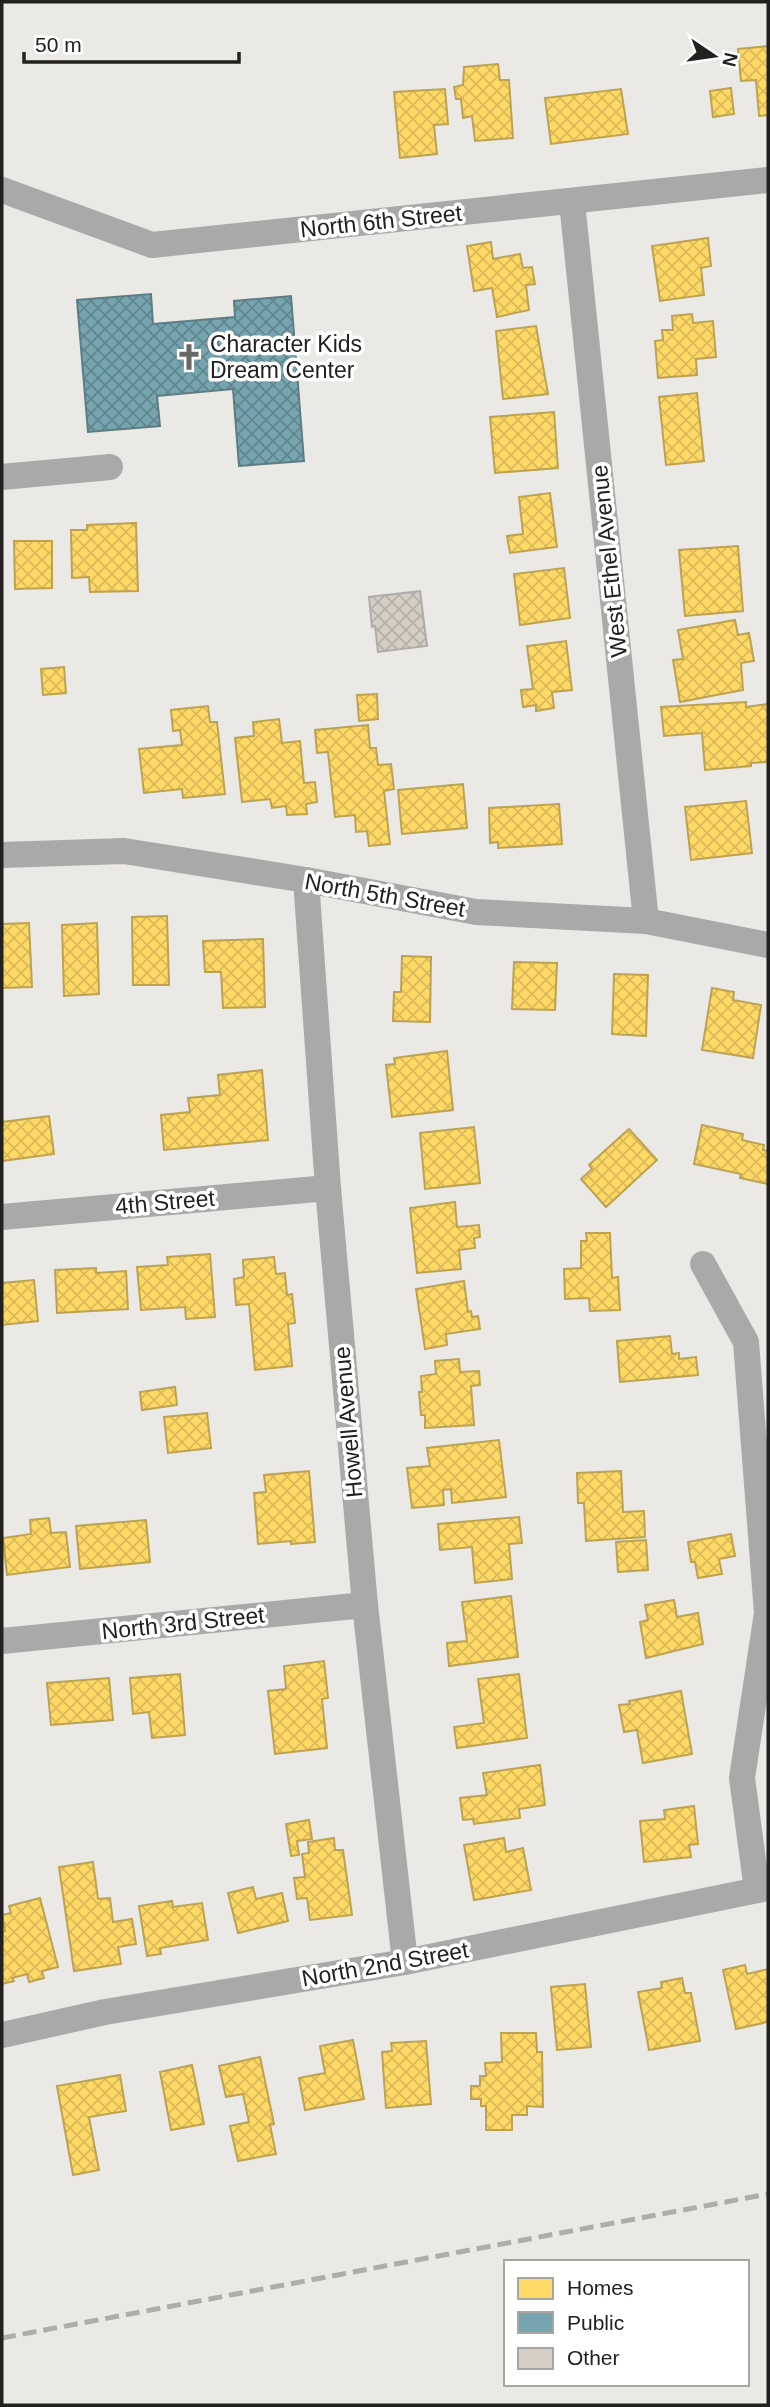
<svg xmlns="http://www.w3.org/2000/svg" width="770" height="2407" font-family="Helvetica,sans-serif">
<defs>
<pattern id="homes-cross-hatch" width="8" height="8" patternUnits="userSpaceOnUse" patternTransform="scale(1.75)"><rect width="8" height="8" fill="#ffd966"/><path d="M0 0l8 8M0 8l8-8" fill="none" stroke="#daba58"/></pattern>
<pattern id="public-cross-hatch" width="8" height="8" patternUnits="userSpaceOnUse" patternTransform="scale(1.75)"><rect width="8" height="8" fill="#76a5af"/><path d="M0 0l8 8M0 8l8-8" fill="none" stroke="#60868e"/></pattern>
<pattern id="building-cross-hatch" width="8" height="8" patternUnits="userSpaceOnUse" patternTransform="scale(1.75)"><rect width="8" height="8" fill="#d4cec4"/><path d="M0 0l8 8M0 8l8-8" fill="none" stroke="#b6b1a8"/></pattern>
</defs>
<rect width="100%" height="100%" fill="#ebe9e6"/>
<!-- homes -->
<g fill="url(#homes-cross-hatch)" stroke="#bda251" stroke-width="2">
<path d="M768,46V115L759,116L756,80L741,81L738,49Z"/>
<path d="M498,64L500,80H509L513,138L475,141L472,116L463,118L461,99H456L454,87L463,85L464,67Z"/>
<path d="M731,88L734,114L713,117L710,91Z"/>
<path d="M445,89L448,124L434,125L437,154L400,158L394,92Z"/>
<path d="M621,89L628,134L551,144L545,98Z"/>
<path d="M708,238L711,266L701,268L704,295L660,301L652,246Z"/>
<path d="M491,242L493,259L520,254L523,268L532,267L535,284L526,285L529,310L497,317L492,288L474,291L467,246Z"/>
<path d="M692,314L693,323L713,321L716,357L696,359L697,375L658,378L655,341L663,340L662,330H673L672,316Z"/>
<path d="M536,326L548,394L503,399L496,331Z"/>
<path d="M697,393L704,461L666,465L659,397Z"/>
<path d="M554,412L558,468L495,473L490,417Z"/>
<path d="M550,493L557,547L510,553L507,536L523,534L519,497Z"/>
<path d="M136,523L138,591L90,592L89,577L72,578L71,530H87V525Z"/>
<path d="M14,541H52V588L15,589Z"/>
<path d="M738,546L743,611L685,616L679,550Z"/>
<path d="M564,568L570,618L520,625L514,574Z"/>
<path d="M735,620L738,635L749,633L754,661L741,663L743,690L680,702L673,660L683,659L678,630Z"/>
<path d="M566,641L572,690L552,692L554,708L536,711V705L523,707L521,690L533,689L527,646Z"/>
<path d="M64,667L66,693L43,695L41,669Z"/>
<path d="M377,694L378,719L359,721L357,695Z"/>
<path d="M746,702V707L768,704V762L751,763V766L705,770L702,733L664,736L661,707Z"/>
<path d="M208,706L210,722H217L225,794L183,798L182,789L144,793L139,749L182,745L180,730L173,731L171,710Z"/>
<path d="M279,719L282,743L300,741L304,783L315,782L317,802L306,804L307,814L287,815L286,806L272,808L270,799L242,802L235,738L254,736L253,722Z"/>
<path d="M368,725L370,748H376L378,765L391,764L394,789L384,791L390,844L369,846L367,831L356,832L355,815L335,817L328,752L317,753L315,730Z"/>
<path d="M463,784L467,828L402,834L398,790Z"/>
<path d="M746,801L752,853L691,860L685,807Z"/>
<path d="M559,804L562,844L498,848V842L490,843L489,808Z"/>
<path d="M167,916L169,985H133L132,917Z"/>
<path d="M29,923L32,987L2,988V924Z"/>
<path d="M97,923L99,994L64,996L62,925Z"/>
<path d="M263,939L265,1007L223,1008L221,972H205L203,941Z"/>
<path d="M402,956L431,957L430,1022L393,1021L394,992H401Z"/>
<path d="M514,962L557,963L555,1010L512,1009Z"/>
<path d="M614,974L648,975L646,1036L612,1034Z"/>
<path d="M712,988L734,992L733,1000L761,1005L753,1058L702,1050Z"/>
<path d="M447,1051L453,1110L392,1117L386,1065L395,1064L394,1058Z"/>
<path d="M262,1070L268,1140L164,1150L161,1115L190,1112L188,1098L220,1095L218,1075Z"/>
<path d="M49,1116L54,1154L2,1161V1122Z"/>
<path d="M702,1125L743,1134L742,1140L764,1145L763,1150L768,1151V1184L740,1178L741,1174L694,1164Z"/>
<path d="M474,1127L480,1183L425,1189L420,1133Z"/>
<path d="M629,1129L657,1160L606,1207L581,1179L592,1169L589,1165Z"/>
<path d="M455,1202L457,1227L479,1225L480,1237L474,1238L475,1248L459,1250L461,1269L417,1273L410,1208Z"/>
<path d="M586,1233H610L612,1278L618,1277L620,1310L590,1311L589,1298L565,1299L564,1269L581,1268V1241H587Z"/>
<path d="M210,1254L215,1317L186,1319L185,1307L141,1310L137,1267L168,1265L167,1257Z"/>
<path d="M274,1257L276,1274L285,1273L287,1295L292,1294L295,1323L288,1324L292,1366L255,1370L249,1304L236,1305L234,1279L244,1277L243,1260Z"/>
<path d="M96,1268V1273L126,1271L128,1309L57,1313L55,1270Z"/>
<path d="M34,1280L38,1321L2,1325V1283Z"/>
<path d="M464,1281L468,1312L471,1311L472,1317L478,1316L480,1329L446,1334L447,1345L425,1349L416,1289Z"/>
<path d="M670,1336L672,1354L679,1353V1359L696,1357L698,1375L620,1382L617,1341Z"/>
<path d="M459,1359L460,1372L479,1371L480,1385L471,1386L474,1425L425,1428V1415H421L419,1392H422L421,1376L436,1374L435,1361Z"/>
<path d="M175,1387L177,1405L142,1410L140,1392Z"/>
<path d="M207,1413L211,1448L168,1453L164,1417Z"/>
<path d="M499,1440L506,1497L452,1503L451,1489L443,1490L444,1505L412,1508L407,1468L430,1466L427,1448Z"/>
<path d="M309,1471L315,1542L291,1544V1541L258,1544L254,1493L266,1492L264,1475Z"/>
<path d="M621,1471L623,1512L644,1511L645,1537L586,1541L584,1503H578L577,1473Z"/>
<path d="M519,1517L522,1543L509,1544L512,1579L475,1583L472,1547L440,1550L438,1524Z"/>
<path d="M49,1518L51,1533L66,1532L70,1567L7,1575L3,1538L31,1534L30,1520Z"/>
<path d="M146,1520L150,1562L80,1569L76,1526Z"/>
<path d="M731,1534L735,1556L719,1559L722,1574L698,1578L695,1562H691L688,1542Z"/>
<path d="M646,1540L648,1570L618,1572L616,1542Z"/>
<path d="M511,1596L518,1657L449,1666L447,1643L467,1641L462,1602Z"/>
<path d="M674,1600L677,1617L698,1613L703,1644L646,1658L640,1622L648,1620L645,1605Z"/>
<path d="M324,1661L328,1698L322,1699L327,1748L275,1754L268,1691L286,1689L284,1666Z"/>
<path d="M180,1674L185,1735L152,1738L149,1712L133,1714L130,1678Z"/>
<path d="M519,1674L527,1738L457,1748L454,1727L484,1723L478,1679Z"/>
<path d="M109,1678L113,1720L51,1725L47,1683Z"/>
<path d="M681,1691L692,1754L643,1763L637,1730L624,1732L619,1705L630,1704L629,1701Z"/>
<path d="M540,1765L545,1805L519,1809L520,1818L474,1824L473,1819L463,1820L460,1798L487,1795L483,1773Z"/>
<path d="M694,1806L698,1844L689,1845L691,1857L644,1862L640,1821L665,1819L664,1810Z"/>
<path d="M309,1820L312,1839L297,1841L299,1855L291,1856L286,1824Z"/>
<path d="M334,1838L335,1850H343L352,1915L310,1920L307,1898L297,1899L294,1878L305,1877L302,1854L309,1853L308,1842Z"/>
<path d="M504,1838L506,1852L523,1848L531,1890L474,1900L464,1845Z"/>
<path d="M93,1862L98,1899L110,1898L113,1922L132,1919L136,1944L118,1947L121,1964L74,1971L59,1867Z"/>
<path d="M253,1887L256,1899L282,1893L288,1921L238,1933L228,1893Z"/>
<path d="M40,1898L58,1967L42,1971L44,1978L29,1982L27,1974L12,1978L14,1981L2,1984V1932L5,1931L2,1915L11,1913L9,1906Z"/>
<path d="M172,1901L173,1907L202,1903L208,1940L160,1948L161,1954L147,1956L139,1906Z"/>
<path d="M745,1965L747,1974L768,1969V2022L736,2029L723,1970Z"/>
<path d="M682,1978L685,1993H691L700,2041L649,2050L638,1992L662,1988L661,1982Z"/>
<path d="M585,1984L591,2047L557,2050L551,1987Z"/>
<path d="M501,2033H536L537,2052H542L543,2107L527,2106V2115H512V2130H486V2106H481V2099H471V2086H480V2076H486L485,2063L502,2062Z"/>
<path d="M353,2040L364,2099L305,2110L299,2078L325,2073L320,2046Z"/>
<path d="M426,2041L431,2104L386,2108L382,2052L392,2051L391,2043Z"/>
<path d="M260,2057L274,2124L270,2125L276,2154L238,2161L230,2126L249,2122L243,2094L226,2097L219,2066Z"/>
<path d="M192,2065L204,2124L171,2130L160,2072Z"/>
<path d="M120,2075L126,2111L89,2117L99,2170L73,2175L57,2086Z"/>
</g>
<!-- public -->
<path fill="url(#public-cross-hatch)" stroke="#5d7d84" stroke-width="2" d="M151,294L153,324L235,317L234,301L291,296L304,461L239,466L233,389L157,396L160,426L88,432L77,300Z"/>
<!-- building -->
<path fill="url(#building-cross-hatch)" stroke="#aeacaa" stroke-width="2" d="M420,591L427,646L378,652L375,626L372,627L369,597Z"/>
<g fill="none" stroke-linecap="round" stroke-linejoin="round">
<!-- street -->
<g stroke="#aaa9aa" stroke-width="26">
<path d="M2,190L152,245L768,180"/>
<path d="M572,202L646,921"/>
<path d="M2,477L110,467"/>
<path d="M2,855L124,851L306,880L476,912L646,921L768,945"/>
<path d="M306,880L328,1188L365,1605L405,1962"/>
<path d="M2,1217L328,1188"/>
<path d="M703,1264L746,1342L767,1613L742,1778L757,1890"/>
<path d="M2,1641L365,1605"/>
<path d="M2,2035L105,2012L405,1962L768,1888"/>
</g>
<!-- rail -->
<path stroke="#aeadac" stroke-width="5" stroke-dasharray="14 7" stroke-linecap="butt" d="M2,2338L768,2194"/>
</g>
<!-- icons -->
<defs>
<symbol id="church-bare" viewBox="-9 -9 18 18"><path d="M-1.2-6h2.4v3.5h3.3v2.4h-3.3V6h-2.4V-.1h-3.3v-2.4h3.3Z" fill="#686765" stroke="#fff" stroke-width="2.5" paint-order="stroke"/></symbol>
</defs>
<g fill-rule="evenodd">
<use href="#church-bare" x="170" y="338" width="38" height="38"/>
</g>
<g text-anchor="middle" stroke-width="7" stroke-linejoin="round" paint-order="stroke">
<!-- street labels -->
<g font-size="23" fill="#22211f" stroke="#fff">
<text transform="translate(381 221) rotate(-6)" y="8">North 6th Street</text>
<text transform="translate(609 561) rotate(-96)" y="8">West Ethel Avenue</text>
<text transform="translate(385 895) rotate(10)" y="8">North 5th Street</text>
<text transform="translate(165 1202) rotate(-5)" y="8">4th Street</text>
<text transform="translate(348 1422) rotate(-95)" y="8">Howell Avenue</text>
<text transform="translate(183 1623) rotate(-6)" y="8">North 3rd Street</text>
<text transform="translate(385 1964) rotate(-10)" y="8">North 2nd Street</text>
</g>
<!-- poi labels -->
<g font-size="23" fill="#22211f" stroke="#fff" text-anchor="start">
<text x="210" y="352">Character Kids<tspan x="210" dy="26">Dream Center</tspan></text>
</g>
</g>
<!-- border -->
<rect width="770" height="2407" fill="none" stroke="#22211f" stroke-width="7"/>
<!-- legend -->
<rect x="504" y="2260" width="245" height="126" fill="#ffffff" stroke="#a7a6a5" stroke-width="2"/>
<rect x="518" y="2278" width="35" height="21" fill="#ffd966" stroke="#a7a6a5" stroke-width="2"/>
<text x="567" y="2295" font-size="21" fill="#22211f">Homes</text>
<rect x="518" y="2312" width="35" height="21" fill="#76a5af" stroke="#a7a6a5" stroke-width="2"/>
<text x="567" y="2330" font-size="21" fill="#22211f">Public</text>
<rect x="518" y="2348" width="35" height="21" fill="#d4cec4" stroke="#a7a6a5" stroke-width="2"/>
<text x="567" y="2365" font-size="21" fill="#22211f">Other</text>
<!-- north arrow -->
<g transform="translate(714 56) rotate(103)" stroke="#ffffff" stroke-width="5" paint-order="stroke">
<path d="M0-5L12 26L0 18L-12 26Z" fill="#22211f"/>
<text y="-10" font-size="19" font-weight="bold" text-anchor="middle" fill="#22211f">N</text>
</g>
<!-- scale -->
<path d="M24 52v10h215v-10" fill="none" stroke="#22211f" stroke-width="3.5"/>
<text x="35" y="52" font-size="21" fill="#22211f" stroke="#ffffff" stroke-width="5" paint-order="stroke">50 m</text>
</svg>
